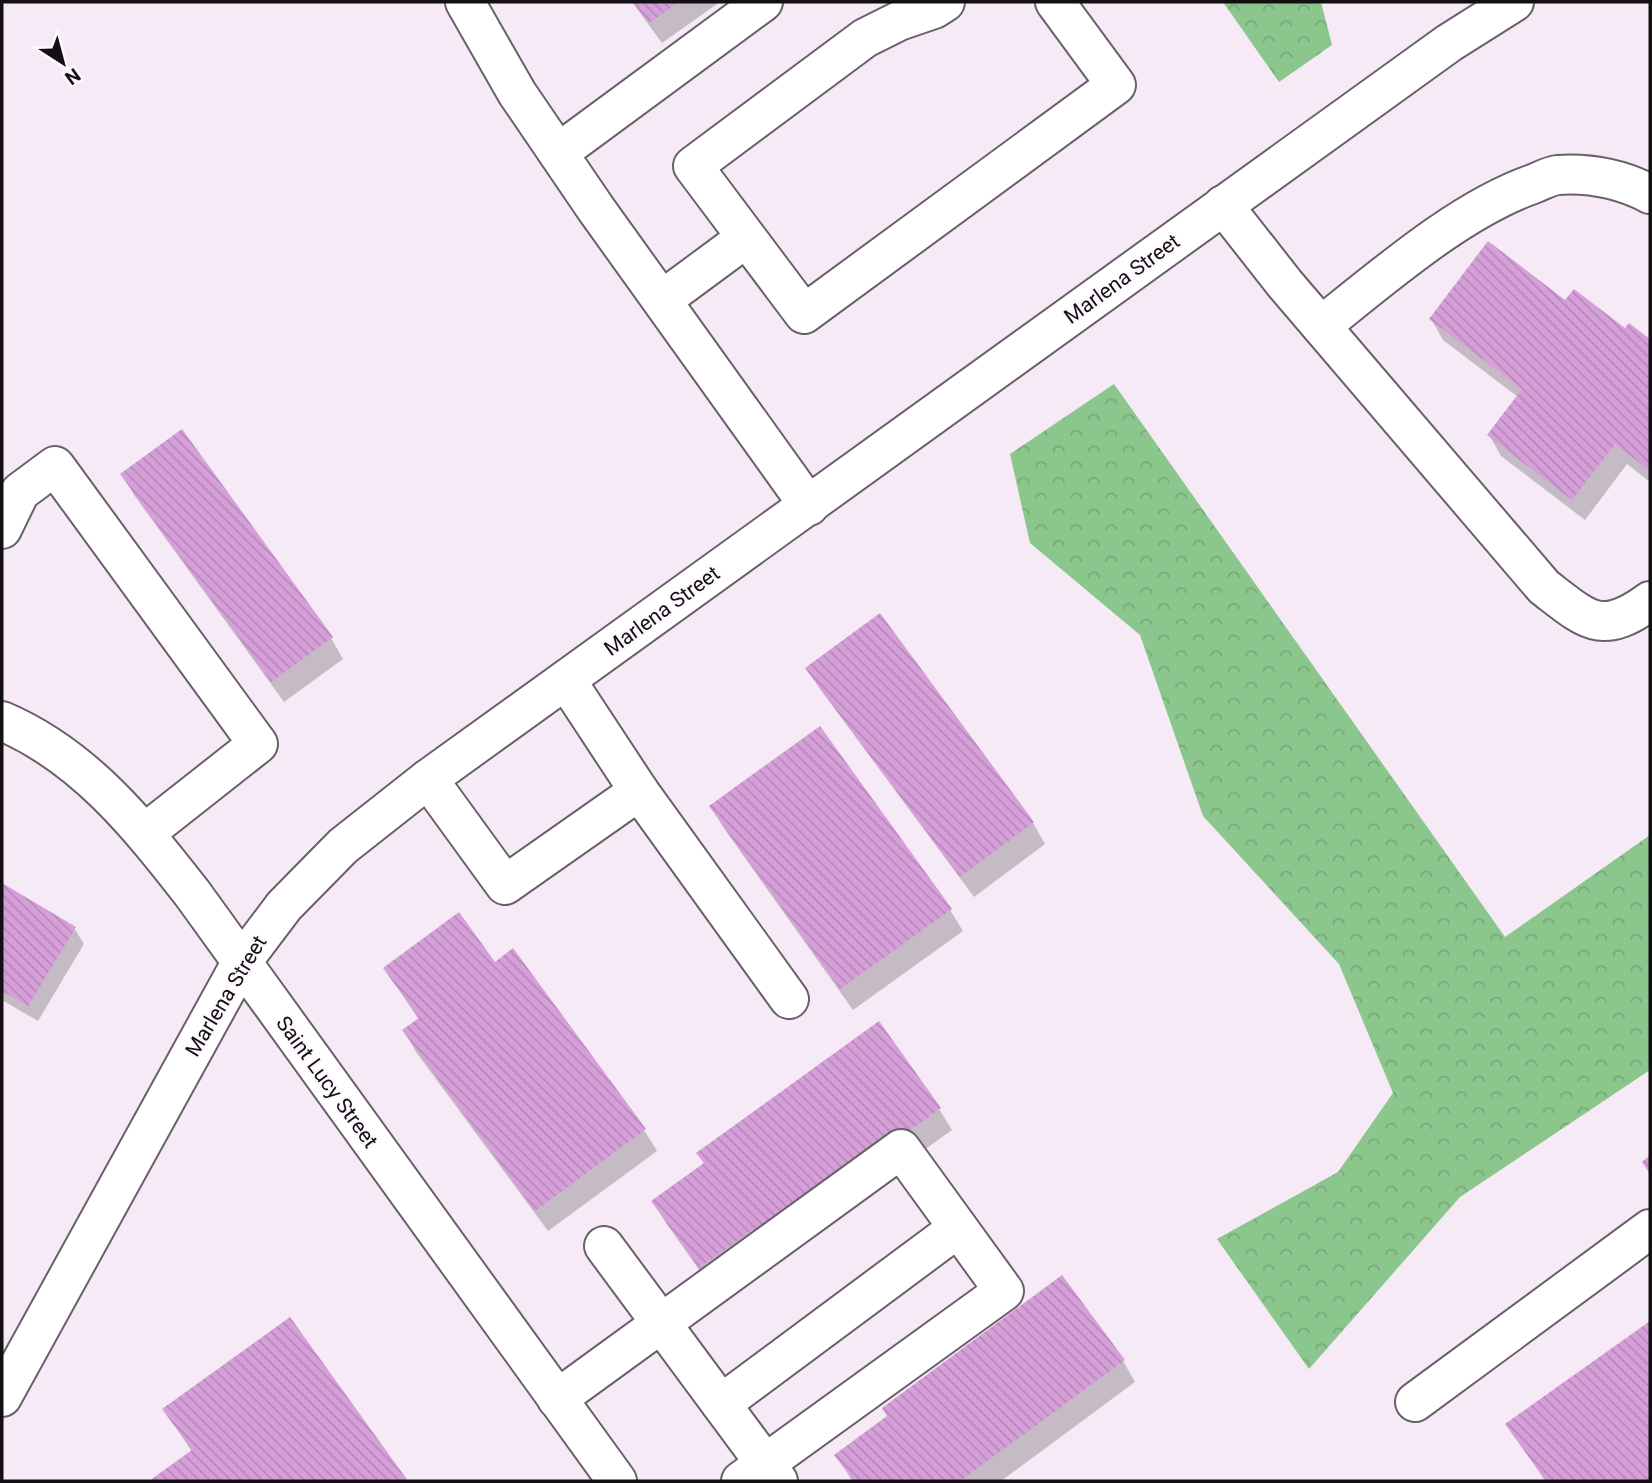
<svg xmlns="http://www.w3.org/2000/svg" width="1652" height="1483" font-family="Roboto,sans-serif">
<defs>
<pattern id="forest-crowns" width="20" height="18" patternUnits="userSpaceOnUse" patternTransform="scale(1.75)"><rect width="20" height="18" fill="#8bc68d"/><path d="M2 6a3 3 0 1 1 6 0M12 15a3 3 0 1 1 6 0" fill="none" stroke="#77a979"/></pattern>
<pattern id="building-back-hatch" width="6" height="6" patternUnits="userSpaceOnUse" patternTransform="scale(1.75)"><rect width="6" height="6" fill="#d69fd9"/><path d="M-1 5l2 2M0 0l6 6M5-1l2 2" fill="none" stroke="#b788b9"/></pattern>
</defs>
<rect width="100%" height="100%" fill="#f5eaf5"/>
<!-- forest -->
<g fill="url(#forest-crowns)">
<path d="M1223,2H1321L1332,45L1279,82Z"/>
<path d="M1114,384L1505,937L1650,835V1070L1460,1197L1309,1369L1217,1239L1338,1172L1393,1093L1339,964L1203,816L1140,635L1030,543L1010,454Z"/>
</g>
<!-- shadow -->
<g fill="#0003">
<path d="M632,2H720L662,43Z"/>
<path d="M1565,303L1625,331L1630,325L1650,341V482L1627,464L1585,520L1501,456L1489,435L1518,397L1443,340L1431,319Z"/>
<path d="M122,474L331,638L343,659L284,702L134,495Z"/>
<path d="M879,615L1033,823L1045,844L974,897L820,689L808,668Z"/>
<path d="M820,728L950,910L963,931L853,1010L723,827L711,806Z"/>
<path d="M2,885L74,928L84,944L38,1021L2,1000Z"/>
<path d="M495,964L644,1130L657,1151L548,1231L416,1052L404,1030L419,1020L385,969Z"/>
<path d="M878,1024L939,1109L952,1130L772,1259L712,1288L666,1223L654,1202L705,1164Z"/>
<path d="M289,1320L406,1481H152L192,1452L165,1410Z"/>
<path d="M1650,1323V1481H1545L1508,1424Z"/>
<path d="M1123,1361L1135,1382L1001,1481H852L837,1455L889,1417Z"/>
</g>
<!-- building -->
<g fill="url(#building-back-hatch)">
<path d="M633,2H679L649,23Z"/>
<path d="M1488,241L1565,300L1574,289L1625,328L1629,323L1650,339V471L1615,444L1572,500L1487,435L1522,389L1429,319Z"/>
<path d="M182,429L333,637L271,682L120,474Z"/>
<path d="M880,613L1034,822L960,877L805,668Z"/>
<path d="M820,726L952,909L840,989L709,806Z"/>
<path d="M2,883L76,927L28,1006L2,991Z"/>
<path d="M459,912L495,962L513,948L646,1129L535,1211L402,1030L419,1018L383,968Z"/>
<path d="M879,1021L941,1108L759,1239L752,1230L699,1268L651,1201L704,1163L696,1153Z"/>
<path d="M1650,1155V1174L1642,1162Z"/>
<path d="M1062,1275L1125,1360L960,1481H854L834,1455L887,1416L882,1408Z"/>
<path d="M290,1317L408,1481H149L192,1450L162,1409Z"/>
<path d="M1650,1321V1481H1546L1505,1424Z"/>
</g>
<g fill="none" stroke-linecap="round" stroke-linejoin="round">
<defs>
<g id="minor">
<path d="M465,2L517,93L596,209L809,506"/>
<path d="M945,2L934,9L899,21L865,38L693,166L804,314L1116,85L1055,2"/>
<path d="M558,153L763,2"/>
<path d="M1223,205L1285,284L1544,587C1587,620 1601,637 1650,601"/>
<path d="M662,300L746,238"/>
<path d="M1321,326C1383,277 1459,210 1533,184C1541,181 1549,176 1558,175C1590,173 1621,179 1650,194"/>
<path d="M2,529L20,492L55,466L258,744L145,833"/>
<path d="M566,680L639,791"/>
<path d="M2,721C84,756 138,824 192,893L617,1481"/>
<path d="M428,779L505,885L639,791L789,999"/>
<path d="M604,1246L778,1481"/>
<path d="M2,1397L241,963L284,906L343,846L428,779L1449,43L1514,2"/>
<path d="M557,1399L901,1149L1004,1291L741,1481"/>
<path d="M1415,1402L1650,1229"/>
<path d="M721,1404L958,1228"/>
</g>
</defs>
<!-- minor casing -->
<use href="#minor" stroke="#696069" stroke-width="42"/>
<!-- minor -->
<use href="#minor" stroke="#fff" stroke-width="38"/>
</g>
<g text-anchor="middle" stroke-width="5" stroke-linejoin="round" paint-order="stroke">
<!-- street labels -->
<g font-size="21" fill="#131013" stroke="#fef9fe">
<text transform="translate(1122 279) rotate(-36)" y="7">Marlena Street</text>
<text transform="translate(662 611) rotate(-36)" y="7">Marlena Street</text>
<text transform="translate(226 996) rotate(-59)" y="7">Marlena Street</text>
<text transform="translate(327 1082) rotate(54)" y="7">Saint Lucy Street</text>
</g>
</g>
<!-- border -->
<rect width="1652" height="1483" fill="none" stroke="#131013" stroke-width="7"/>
<!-- north arrow -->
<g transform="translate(63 63) rotate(144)" stroke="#fef9fe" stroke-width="5" paint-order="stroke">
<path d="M0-5L12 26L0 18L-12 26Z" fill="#131013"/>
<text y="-10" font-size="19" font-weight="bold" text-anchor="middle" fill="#131013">N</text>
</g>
</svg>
